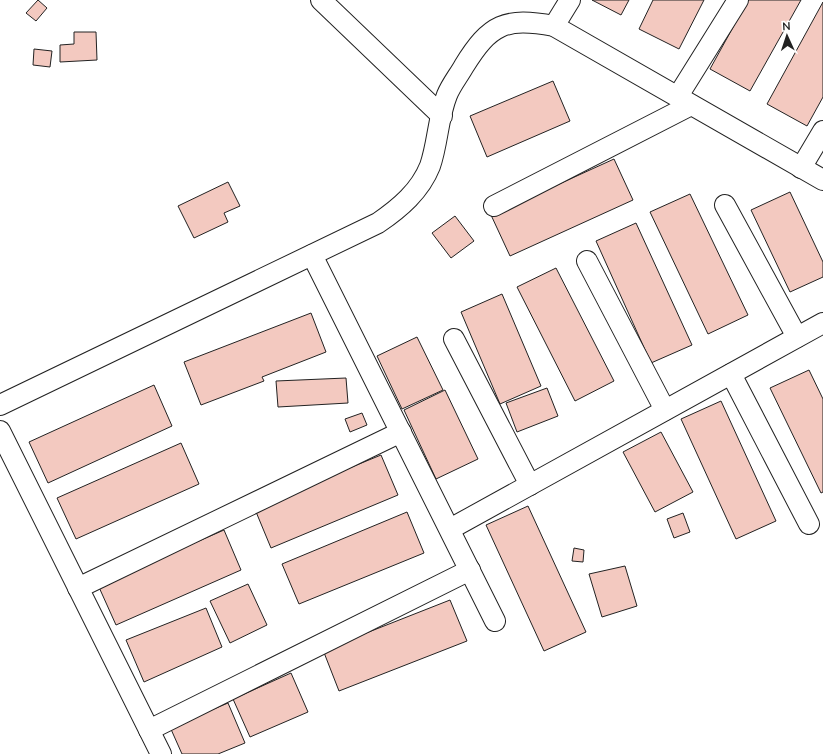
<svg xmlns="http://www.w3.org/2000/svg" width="823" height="754" font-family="'Nunito Sans',sans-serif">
<rect width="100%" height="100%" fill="#fff"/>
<!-- building -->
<g fill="#f3c9c0" stroke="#222">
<path d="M38,0L47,8L36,21L26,13Z"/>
<path d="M592,0H629L621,15Z"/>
<path d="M653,0H704L679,49L639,29Z"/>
<path d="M748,0H801L750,91L710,69Z"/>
<path d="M823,2V97L807,126L767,104Z"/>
<path d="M74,32H96L97,60L60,62V45L74,44Z"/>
<path d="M34,49L52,51L50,67L33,65Z"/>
<path d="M553,81L570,121L487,157L470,116Z"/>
<path d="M614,159L633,200L510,256L491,215Z"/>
<path d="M228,182L240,206L224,213L228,222L194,238L178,206Z"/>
<path d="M790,192L823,262V277L790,292L751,210Z"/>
<path d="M690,194L748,315L708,334L650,212Z"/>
<path d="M455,216L474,241L451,258L432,233Z"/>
<path d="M636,223L692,345L651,363L596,241Z"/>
<path d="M556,268L614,381L575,401L517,287Z"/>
<path d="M502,294L541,386L500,404L461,312Z"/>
<path d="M311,313L326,352L262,377L264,381L201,405L184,362Z"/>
<path d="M417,337L443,390L402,409L377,356Z"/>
<path d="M809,370L823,399V492L821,493L770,388Z"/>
<path d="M346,378L348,403L278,407L276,381Z"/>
<path d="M154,385L172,426L48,483L29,442Z"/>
<path d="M547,388L558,416L517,432L506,403Z"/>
<path d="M445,390L478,459L436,479L404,410Z"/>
<path d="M721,401L776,521L736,539L681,419Z"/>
<path d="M362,413L367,425L350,432L345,419Z"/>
<path d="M661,432L693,492L655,512L623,452Z"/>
<path d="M181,443L199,484L76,539L57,498Z"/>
<path d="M381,455L398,495L271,548L254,507Z"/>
<path d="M528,506L586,632L544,651L486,525Z"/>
<path d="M407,512L424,553L299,604L282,564Z"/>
<path d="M683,513L690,532L674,538L667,519Z"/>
<path d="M224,530L241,570L116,625L98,585Z"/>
<path d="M574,548L584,550L583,562L572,561Z"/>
<path d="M625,566L637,606L602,617L589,574Z"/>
<path d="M248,584L267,625L230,643L210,601Z"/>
<path d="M450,600L467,641L339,691L323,650Z"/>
<path d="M206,608L222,647L144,682L126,640Z"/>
<path d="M291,673L308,712L250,737L233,699Z"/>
<path d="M228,703L245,743L218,754H182L170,727Z"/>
</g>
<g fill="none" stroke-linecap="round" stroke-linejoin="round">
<defs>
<g id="minor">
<path d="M321,0L442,116"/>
<path d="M554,26L570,0"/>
<path d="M678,96L738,0"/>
<path d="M801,168L823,131"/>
<path d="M725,205L797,337"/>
<path d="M494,206L691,105"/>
<path d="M312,255L495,621"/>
<path d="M587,261L665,410"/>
<path d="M454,339L530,485"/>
<path d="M731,374L809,524"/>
<path d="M0,405L378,223C400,208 420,191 430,166C438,143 438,117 447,95C451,85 459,75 464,66C490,24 505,17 554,26L823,180"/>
<path d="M0,431L161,754"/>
<path d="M450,529L823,323"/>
<path d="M78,588L401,432"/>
<path d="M149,730L470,570"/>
</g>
</defs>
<!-- minor casing -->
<use href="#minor" stroke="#222" stroke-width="22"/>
<!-- minor -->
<use href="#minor" stroke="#fff" stroke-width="20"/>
</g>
<!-- north arrow -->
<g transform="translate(787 36) rotate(357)" stroke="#ffffff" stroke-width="3" paint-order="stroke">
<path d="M0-3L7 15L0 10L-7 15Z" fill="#222222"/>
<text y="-6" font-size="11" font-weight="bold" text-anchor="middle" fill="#222222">N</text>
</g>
</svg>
